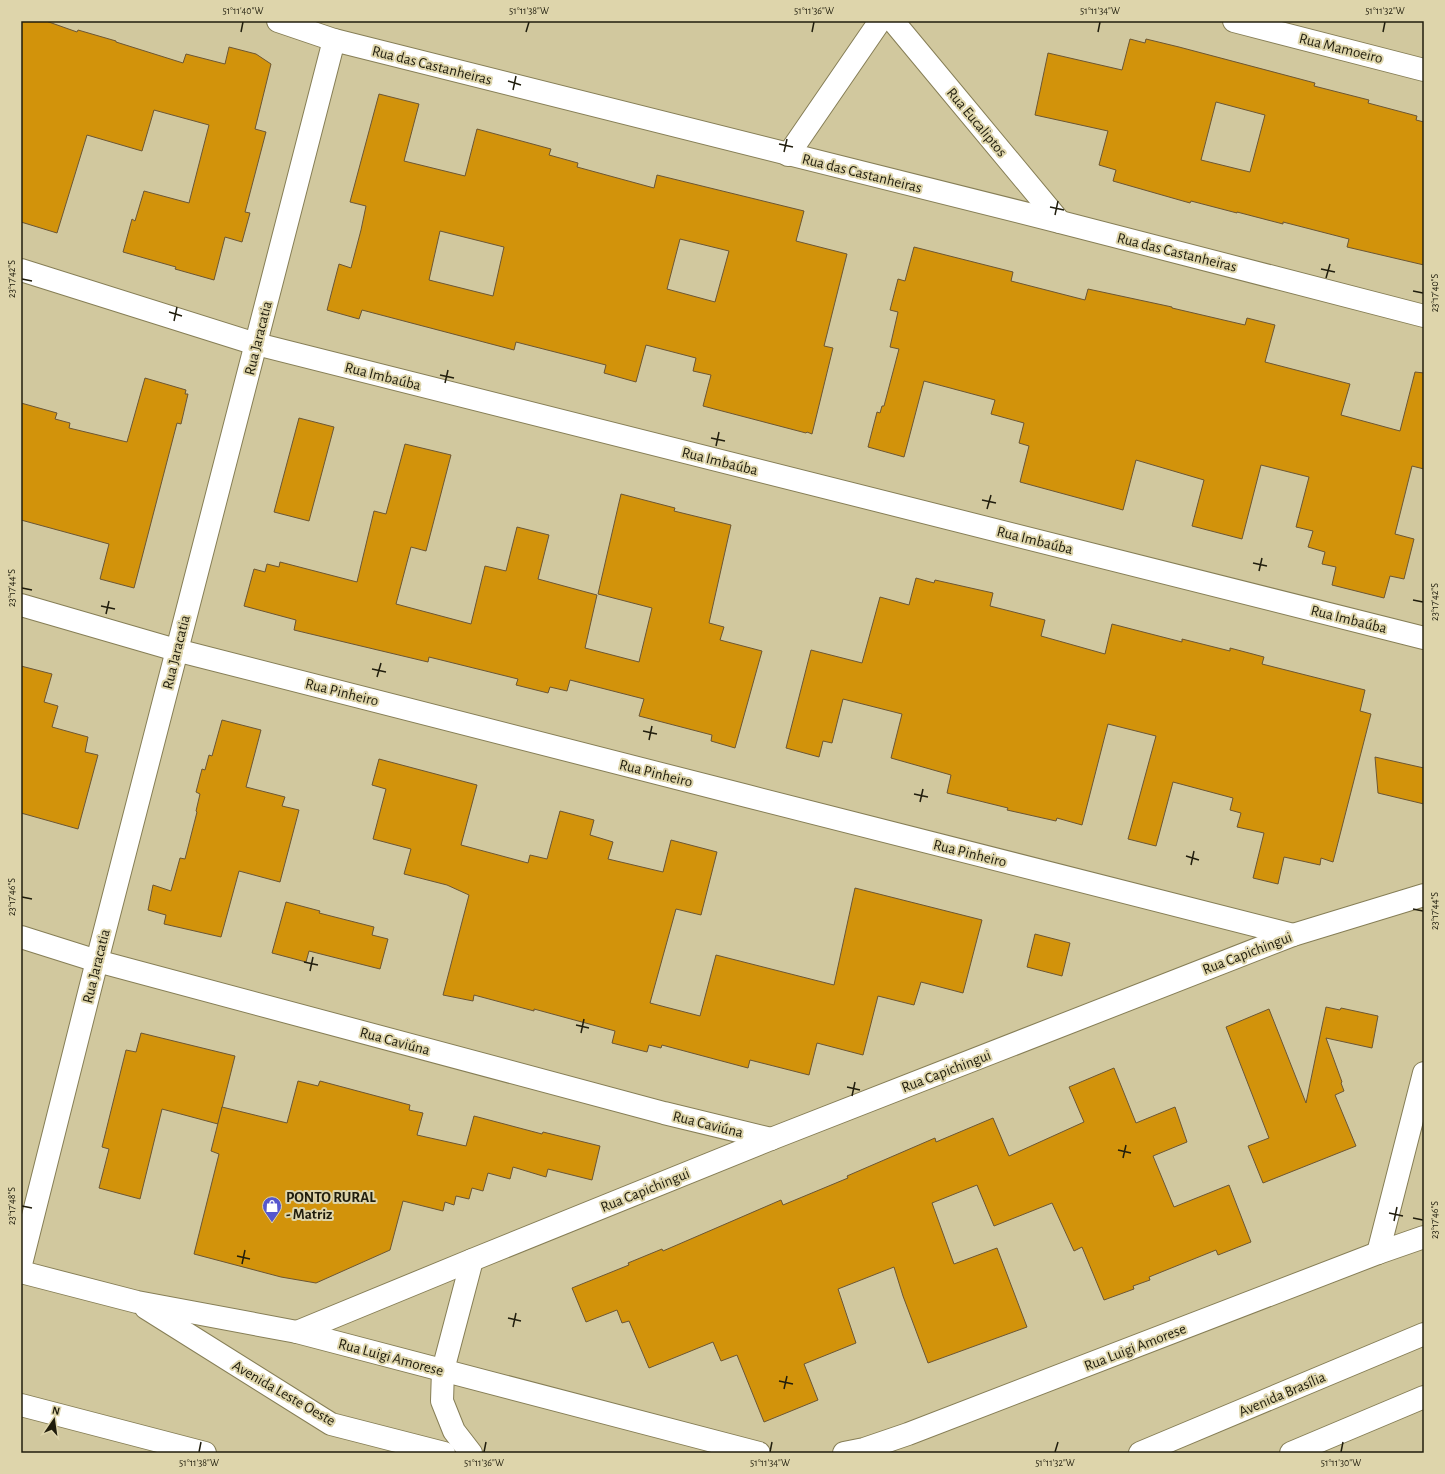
<svg xmlns="http://www.w3.org/2000/svg" width="1445" height="1474" font-family="'Alegreya Sans',sans-serif">
<rect width="100%" height="100%" fill="#d1c89e"/>
<!-- building -->
<g fill="#d2930b" stroke="#6c5634" fill-rule="evenodd">
<path d="M21,21H46L77,32L78,30L116,41V42L183,63L186,54L225,64L229,47L256,54L271,64L255,129L266,132L245,212L250,213L242,242L225,237L214,280L175,269L176,267L123,252L132,219L135,221L144,191L189,203L209,125L154,110L142,151L87,135L57,233L21,222Z"/>
<path d="M1130,39L1145,43L1146,39L1179,47L1315,83L1314,86L1369,100L1368,103L1417,116L1416,120L1424,122V265L1347,247L1349,239L1283,222V224L1237,212V213L1191,201L1190,203L1113,181L1116,170L1099,165L1108,131L1035,115L1048,53L1122,70ZM1216,102L1265,115L1250,172L1201,160Z"/>
<path d="M379,94L419,104L404,161L465,176L477,129L551,149L549,155L578,163L577,167L654,188L657,175L804,211L796,241L847,254L824,346L833,348L812,434L807,432L806,433L703,406L711,375L693,371L696,358L646,345L636,382L604,373L606,365L516,342L514,350L362,310L359,319L327,310L339,264L351,268L361,230L366,206L350,202ZM440,231L504,247L493,296L429,280ZM680,239L729,251L715,302L667,289Z"/>
<path d="M914,247L1013,272L1011,281L1085,300L1088,289L1172,307V308L1245,325L1247,318L1275,325L1265,362L1350,384L1341,415L1400,431L1415,372L1424,373V469L1412,466L1395,534L1414,539L1404,579L1390,576L1384,598L1332,585L1336,567L1322,564L1325,552L1308,547L1313,531L1296,527L1309,477L1261,465L1242,539L1192,526L1204,480L1136,460L1123,510L1020,482L1029,446L1019,443L1024,423L991,414L995,400L924,381L904,457L868,447L877,412L880,413L882,406H884L899,349L890,347L898,312L890,310L898,279L905,281Z"/>
<path d="M145,378L186,390L185,394H188L181,424L177,423L134,588L100,579L109,544L21,520V403L57,413L55,419L70,423L69,428L127,442Z"/>
<path d="M299,418L334,427L309,521L274,512Z"/>
<path d="M405,444L451,455L426,551L411,547L396,604L471,624L485,566L506,571L517,527L549,535L538,579L597,595L585,648L639,662L652,608L598,594L621,494L675,508L674,511L731,525L709,623L724,627L720,640L762,651L735,748L711,741L712,735L639,716L644,699L570,680L567,691L550,687L548,693L516,685L518,679L429,657L428,662L294,630L296,620L244,606L254,569L265,572L267,564L279,567L280,562L357,582L374,511L386,514Z"/>
<path d="M916,578L934,583L935,580L993,593L990,606L1045,620L1041,636L1105,654L1112,624L1182,642V639L1230,651V648L1264,657L1262,664L1365,690L1360,711L1371,714L1333,862L1321,858L1320,865L1284,857L1278,884L1253,878L1264,833L1237,827L1241,813L1230,810L1233,798L1173,782L1156,846L1128,839L1156,736L1108,724L1082,825L1057,818L1056,821L1007,810L1008,808L947,793L951,775L891,758L902,714L843,699L832,743L823,741L819,757L786,748L811,650L862,663L880,597L909,605Z"/>
<path d="M21,666L52,674L44,702L58,706L52,727L88,737L85,752L98,755L78,829L21,813Z"/>
<path d="M222,720L261,730L246,787L285,797L282,806L299,810L280,882L239,871L221,937L164,924L166,915L148,910L153,885L171,891L180,858L185,859L197,812L196,811L200,794L196,792L202,769L205,770L209,755L212,756Z"/>
<path d="M1375,757L1424,768V804L1378,793Z"/>
<path d="M379,759L477,785L461,845L528,863L530,855L547,859L560,811L594,820L590,835L613,842L608,859L663,872L671,840L717,852L701,915L676,909L650,1003L700,1016L716,955L834,985L855,888L982,920L963,993L921,982L914,1005L878,996L863,1055L817,1043L809,1075L750,1060L748,1068L662,1045L661,1048L649,1045L647,1052L612,1043L615,1031L534,1009V1011L474,995L473,1001L443,995L469,895L447,885L404,874L411,849L373,839L386,789L372,785Z"/>
<path d="M286,902L320,911L319,913L374,927L372,935L388,939L380,969L309,951L306,962L272,953Z"/>
<path d="M1035,934L1070,943L1062,976L1027,967Z"/>
<path d="M1326,1007L1340,1010L1341,1008L1378,1016L1372,1048L1326,1038L1342,1082L1341,1083L1344,1091L1335,1095L1356,1146L1263,1183L1248,1146L1269,1138L1226,1027L1269,1009L1306,1103Z"/>
<path d="M141,1033L235,1056L218,1124L162,1109L140,1199L99,1188L109,1149L102,1147L126,1050L136,1052Z"/>
<path d="M1114,1068L1136,1123L1175,1107L1187,1142L1153,1156L1174,1207L1229,1185L1251,1242L1218,1255L1216,1250L1149,1277L1150,1280L1133,1286L1134,1289L1104,1300L1082,1247L1074,1251L1052,1203L994,1226L977,1185L932,1203L954,1264L997,1248L1027,1327L928,1363L903,1296L894,1267L838,1289L856,1343L804,1364L818,1400L764,1422L737,1355L721,1361L713,1342L649,1368L629,1321L622,1323L617,1310L586,1322L572,1288L629,1265L628,1263L662,1249L663,1251L781,1200L783,1205L848,1178L847,1176L935,1138L936,1142L993,1118L1009,1156L1084,1122L1069,1087Z"/>
<path d="M298,1081L318,1086L320,1081L410,1105L409,1110L423,1113L417,1135L466,1146L474,1116L542,1134L543,1132L600,1146L592,1180L548,1169L546,1177L513,1167L510,1179L488,1173L483,1191L472,1188L469,1199L456,1196L454,1205L445,1202L443,1211L403,1201L390,1250L316,1283L281,1277L194,1254L219,1154L211,1151L222,1107L287,1123Z"/>
</g>
<g fill="none" stroke-linecap="round" stroke-linejoin="round">
<defs>
<g id="minor">
<path d="M278,21L334,40L1060,222L1424,316"/>
<path d="M893,21L1060,222"/>
<path d="M1234,21L1424,70"/>
<path d="M788,155L880,21"/>
<path d="M21,270L256,344L1424,638"/>
<path d="M21,605L176,650L747,796L1293,935"/>
<path d="M21,937L97,961L664,1113L771,1139"/>
<path d="M1378,1253L1424,1073"/>
<path d="M21,1264L97,961L334,40"/>
<path d="M297,1332L472,1260L771,1139L1293,935L1424,895"/>
<path d="M443,1370L472,1260"/>
</g>
<g id="tertiary">
<path d="M21,1272L137,1302L297,1332L759,1453"/>
<path d="M146,1308L331,1424L444,1453"/>
<path d="M443,1370L442,1401L454,1431L471,1453"/>
<path d="M21,1405L205,1453"/>
<path d="M844,1453L864,1449L908,1434L1378,1253L1424,1237"/>
</g>
<g id="trunk">
<path d="M1140,1453L1424,1334"/>
<path d="M1291,1453L1424,1397"/>
</g>
</defs>
<!-- minor casing -->
<use href="#minor" stroke="#867e56" stroke-width="24"/>
<!-- tertiary casing -->
<use href="#tertiary" stroke="#867e56" stroke-width="24"/>
<!-- trunk casing -->
<use href="#trunk" stroke="#867e56" stroke-width="24"/>
<!-- minor -->
<use href="#minor" stroke="#fff" stroke-width="22"/>
<!-- tertiary -->
<use href="#tertiary" stroke="#fff" stroke-width="22"/>
<!-- trunk -->
<use href="#trunk" stroke="#fff" stroke-width="22"/>
</g>
<!-- ticks -->
<path fill="none" stroke="#201d0d" stroke-width="1.5" d="M241,32L243,22M526,32L529,22M812,32L814,22M1098,32L1100,22M1383,32L1385,22M508,81L521,85M513,90L516,76M779,144L793,147M784,152L787,139M1050,207L1064,210M1055,215L1058,201M1321,269L1335,272M1326,278L1330,264M22,279L32,281M1413,291L1423,293M169,312L182,316M174,321L177,307M440,375L454,378M445,383L448,370M711,438L725,441M716,446L719,432M982,500L996,503M987,509L991,495M1253,563L1267,566M1259,571L1262,558M22,588L32,590M1413,600L1423,602M101,606L115,609M106,614L109,601M372,669L386,672M377,677L381,663M643,731L657,734M649,740L652,726M914,794L928,797M920,802L923,789M1186,856L1199,860M1191,865L1194,851M22,897L32,899M1413,909L1423,911M304,962L318,965M310,971L313,957M576,1025L589,1028M581,1033L584,1019M847,1087L860,1090M852,1096L855,1082M1118,1150L1131,1153M1123,1158L1126,1145M22,1206L32,1208M1389,1213L1403,1216M1413,1218L1423,1220M1394,1221L1397,1207M237,1256L250,1259M242,1264L245,1250M508,1318L521,1321M513,1327L516,1313M779,1381L793,1384M784,1389L787,1376M199,1452L201,1442M484,1452L486,1442M770,1452L772,1442M1055,1452L1058,1442M1341,1452L1343,1442"/>
<!-- icons -->
<defs>
<symbol id="shop-pin" viewBox="-11 -11 22 30"><path d="M0 17L-7.5 6A9.5 9.5 0 1 1 7.5 6Z" fill="#5657ce" stroke="#ded5ab"/><path d="M-5-2.5h2.3a2.7 3.5 0 0 1 5.4 0H5L5.5 6h-11ZM-1.5-2.5h3a1.5 2.3 0 0 0-3 0Z" fill="#fff"/></symbol>
</defs>
<g fill-rule="evenodd">
<use href="#shop-pin" x="261" y="1195" width="22" height="30"/>
</g>
<g text-anchor="middle" stroke-width="4" stroke-linejoin="round" paint-order="stroke">
<!-- street labels -->
<g font-size="15" fill="#201d0d" stroke="#ded5ab">
<text transform="translate(1341 48) rotate(14)" y="5">Rua Mamoeiro</text>
<text transform="translate(432 65) rotate(14)" y="5">Rua das Castanheiras</text>
<text transform="translate(977 122) rotate(50)" y="5">Rua Eucaliptos</text>
<text transform="translate(862 173) rotate(14)" y="5">Rua das Castanheiras</text>
<text transform="translate(1177 252) rotate(14)" y="5">Rua das Castanheiras</text>
<text transform="translate(258 338) rotate(-76)" y="5">Rua Jaracatia</text>
<text transform="translate(383 376) rotate(14)" y="5">Rua Imbaúba</text>
<text transform="translate(720 461) rotate(14)" y="5">Rua Imbaúba</text>
<text transform="translate(1035 540) rotate(14)" y="5">Rua Imbaúba</text>
<text transform="translate(1349 619) rotate(14)" y="5">Rua Imbaúba</text>
<text transform="translate(176 652) rotate(-76)" y="5">Rua Jaracatia</text>
<text transform="translate(342 692) rotate(14)" y="5">Rua Pinheiro</text>
<text transform="translate(656 773) rotate(14)" y="5">Rua Pinheiro</text>
<text transform="translate(970 853) rotate(14)" y="5">Rua Pinheiro</text>
<text transform="translate(1247 953) rotate(-21)" y="5">Rua Capichingui</text>
<text transform="translate(96 966) rotate(-76)" y="5">Rua Jaracatia</text>
<text transform="translate(395 1041) rotate(15)" y="5">Rua Caviúna</text>
<text transform="translate(946 1071) rotate(-21)" y="5">Rua Capichingui</text>
<text transform="translate(708 1124) rotate(14)" y="5">Rua Caviúna</text>
<text transform="translate(645 1190) rotate(-22)" y="5">Rua Capichingui</text>
<text transform="translate(1135 1347) rotate(-21)" y="5">Rua Luigi Amorese</text>
<text transform="translate(391 1357) rotate(15)" y="5">Rua Luigi Amorese</text>
<text transform="translate(284 1393) rotate(30)" y="5">Avenida Leste Oeste</text>
<text transform="translate(1282 1394) rotate(-23)" y="5">Avenida Brasília</text>
</g>
<!-- poi labels -->
<g font-size="15" font-weight="bold" fill="#201d0d" stroke="#ded5ab" text-anchor="start">
<text x="286" y="1202">PONTO RURAL<tspan x="286" dy="17">- Matriz</tspan></text>
</g>
</g>
<!-- border -->
<rect width="1445" height="1474" fill="none" stroke="#ded5ab" stroke-width="44"/>
<!-- north arrow -->
<g transform="translate(54 1420) rotate(13)" stroke="#ded5ab" stroke-width="3" paint-order="stroke">
<path d="M0-3L7 15L0 10L-7 15Z" fill="#201d0d"/>
<text y="-6" font-size="11" font-weight="bold" text-anchor="middle" fill="#201d0d">N</text>
</g>
<rect x="22" y="22" width="1401" height="1430" fill="none" stroke="#201d0d" stroke-width="1.5"/>
<g font-size="10" text-anchor="middle" fill="#201d0d">
<text x="243" y="14">51°11'40"W</text>
<text x="529" y="14">51°11'38"W</text>
<text x="814" y="14">51°11'36"W</text>
<text x="1100" y="14">51°11'34"W</text>
<text x="1385" y="14">51°11'32"W</text>
<text transform="translate(11 279) rotate(-90)" y="4">23°17'42"S</text>
<text transform="translate(1434 293) rotate(-90)" y="4">23°17'40"S</text>
<text transform="translate(11 588) rotate(-90)" y="4">23°17'44"S</text>
<text transform="translate(1434 602) rotate(-90)" y="4">23°17'42"S</text>
<text transform="translate(11 897) rotate(-90)" y="4">23°17'46"S</text>
<text transform="translate(1434 911) rotate(-90)" y="4">23°17'44"S</text>
<text transform="translate(11 1206) rotate(-90)" y="4">23°17'48"S</text>
<text transform="translate(1434 1220) rotate(-90)" y="4">23°17'46"S</text>
<text x="199" y="1466">51°11'38"W</text>
<text x="484" y="1466">51°11'36"W</text>
<text x="770" y="1466">51°11'34"W</text>
<text x="1055" y="1466">51°11'32"W</text>
<text x="1341" y="1466">51°11'30"W</text>
</g>
</svg>
